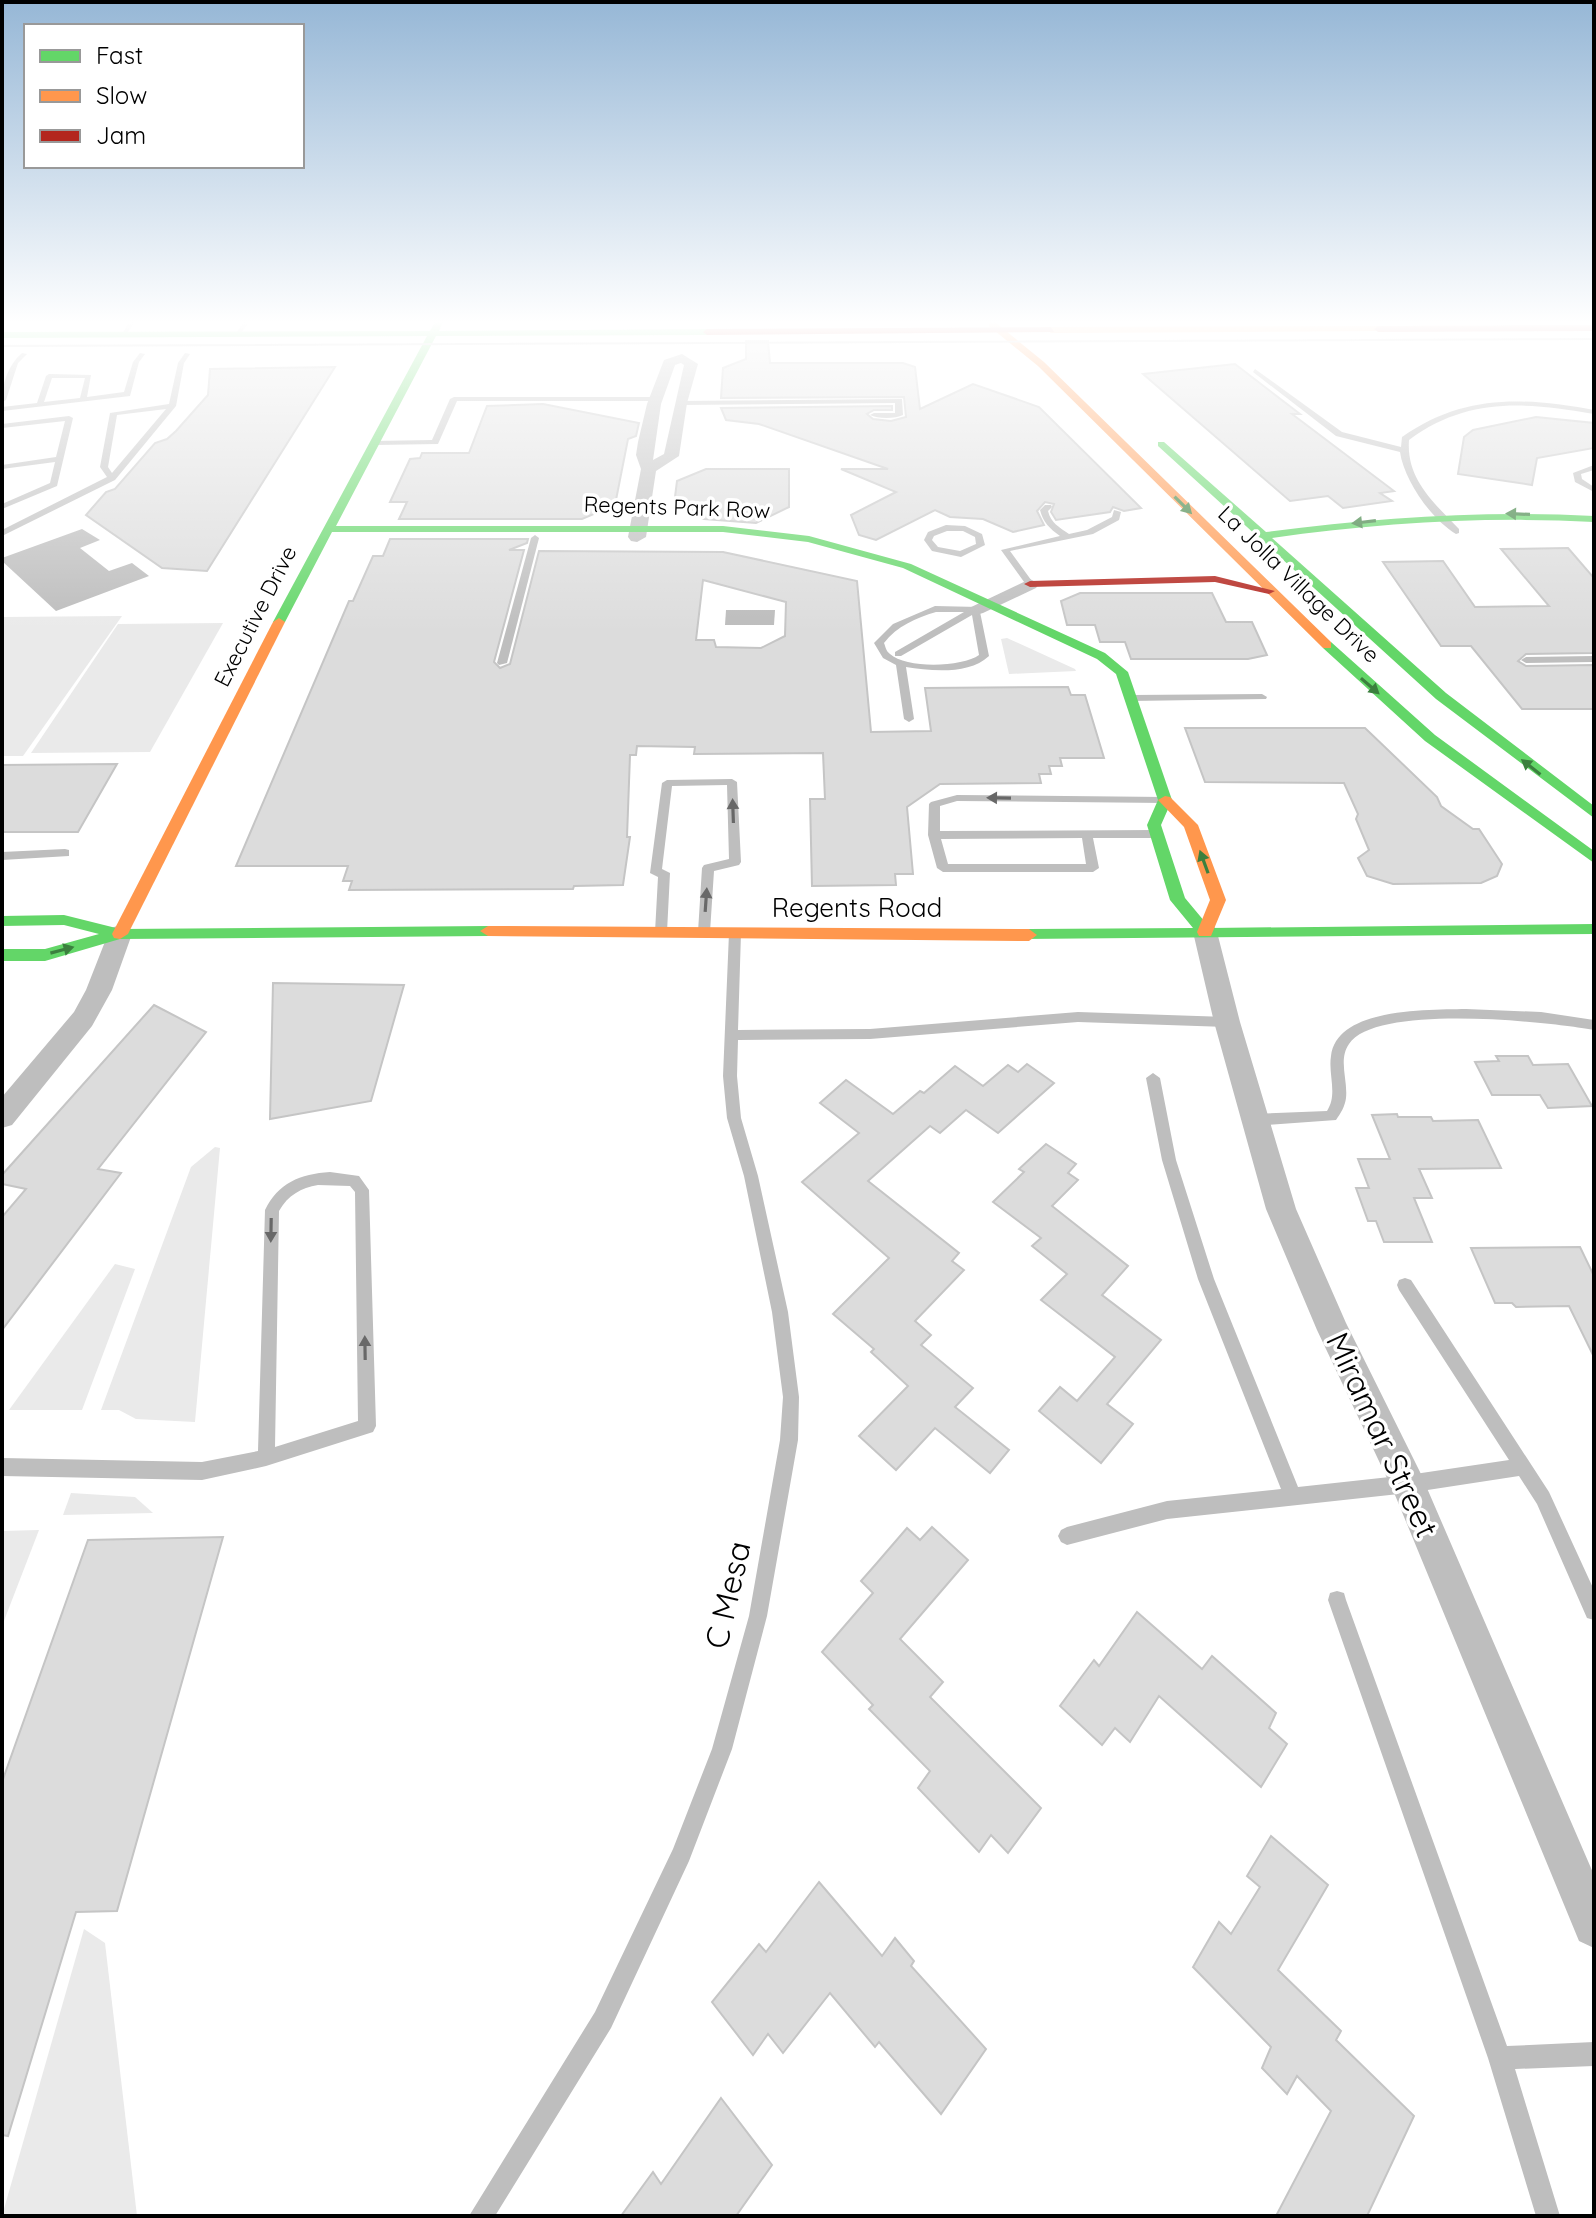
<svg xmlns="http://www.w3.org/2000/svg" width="1596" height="2218" font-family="Quicksand,sans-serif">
<rect width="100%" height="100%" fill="#fff"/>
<!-- green -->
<g fill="#eaeaea">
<path d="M122,616L23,756H2V617Z"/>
<path d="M223,623L150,752L31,753L118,624Z"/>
<path d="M1007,638L1075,669L1076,671L1009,674L1001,639Z"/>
<path d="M215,1147L220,1148L195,1422L136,1419L119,1410H101L191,1167Z"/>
<path d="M115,1264L135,1269L82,1410H9Z"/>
<path d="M71,1493L135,1497L153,1513L63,1515Z"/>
<path d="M39,1530L2,1626V1531Z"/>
<path d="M84,1929L105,1943L137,2216H2Z"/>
</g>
<!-- water -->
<g fill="#bcbcbc">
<path d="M82,529L100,540L80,548L109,571L132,563L149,576L56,611L2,561V558Z"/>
<path d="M726,610H775L774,625H725Z"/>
</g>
<!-- building -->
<g fill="#dcdcdc" stroke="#c5c5c5" stroke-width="2" fill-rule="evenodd">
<path d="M746,341H768L770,363H903L915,367L920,409L973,384L1039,407L1141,508L1124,511L1113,507L1110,512L1056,520L1051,512L1054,504L1045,502L1037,511L1044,525L1013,532L983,519L950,517L935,510L876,540L859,535L851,515L896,492L841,469H888L759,424L726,420L721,408L892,406V410H874L867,414L873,419L891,421L906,417L904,397L721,398L723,368L746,359Z"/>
<path d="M1235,364L1300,414H1292L1394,491L1380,493L1392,501L1343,508L1328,496L1290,501L1143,374Z"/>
<path d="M335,367L207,571L162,568L86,515L106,492L115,489L155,443L167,439L176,431L208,395L210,369Z"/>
<path d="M543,404L639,423L636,436L628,439L615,505L582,519H399L407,502H390L410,459L420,458L422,453H469L487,406Z"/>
<path d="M1536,417L1594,423V448L1537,458L1532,485L1458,474L1464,437L1473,430Z"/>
<path d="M706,469H789V507L756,523L704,519L674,505L677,481Z"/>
<path d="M390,539H528L527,543L509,550H524L494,662L500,668L510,664L539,551L723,552L857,581L871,732L931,731L925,688L1068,687L1071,695H1085L1104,758H1060L1062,766H1049L1051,774H1039L1041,783L940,784L907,807L913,874H895L896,885L812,886L810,799H825L823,753L694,754L695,747L637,746L636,755H630L627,837H630L623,885L574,886L573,889L349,890L352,881H343L348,866H236L349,601H353L373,556H383ZM703,580L786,602L785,636L761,648L716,647L714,640H696Z"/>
<path d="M1568,548L1594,578V653L1526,654L1518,661L1526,666L1594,665V709H1522L1471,646H1441L1383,562L1443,561L1475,607L1549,606L1501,549Z"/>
<path d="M1080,593H1212L1226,622H1252L1267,655L1248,659H1131L1125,642H1100L1095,625H1067L1061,601Z"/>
<path d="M1185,728H1365L1437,797L1441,806L1473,829H1479L1502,864L1497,876L1481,883L1393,884L1367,876L1358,858L1369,850L1356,819L1358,814L1344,783L1205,782Z"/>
<path d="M117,764L78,832H2V765Z"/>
<path d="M273,983L404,985L371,1101L270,1119Z"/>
<path d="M154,1005L206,1032L98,1169L121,1173L2,1330V1217L26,1189L2,1184V1175Z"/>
<path d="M1496,1056H1528L1533,1065L1568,1064L1592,1106L1548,1108L1540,1095H1492L1475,1062L1499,1061Z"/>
<path d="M1027,1064L1054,1083L998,1133L966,1110L940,1133L930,1126L868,1181L959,1253L952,1261L964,1270L915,1321L931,1335L921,1345L973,1388L955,1407L1009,1450L990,1473L935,1428L896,1470L859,1436L908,1386L871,1352L874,1349L833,1314L889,1258L802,1182L859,1133L820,1103L846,1080L893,1114L920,1091L924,1093L955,1066L983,1086L1008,1065L1018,1072Z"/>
<path d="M1397,1114L1398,1117H1431L1433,1121L1478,1120L1501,1168L1419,1169L1432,1198H1414L1432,1242H1384L1376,1221H1368L1356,1188H1369L1358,1159H1390L1372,1115Z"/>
<path d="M1046,1144L1076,1164L1068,1173L1078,1180L1052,1206L1128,1266L1102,1295L1161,1340L1107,1404L1133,1424L1101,1463L1039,1411L1060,1387L1077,1401L1115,1357L1041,1300L1067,1274L1032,1246L1041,1238L993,1202L1024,1172L1019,1169Z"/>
<path d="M1580,1247L1594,1276V1357L1569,1306L1516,1307L1512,1303H1495L1471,1248Z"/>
<path d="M932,1527L968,1560L900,1639L943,1682L930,1697L1041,1808L1008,1853L991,1835L979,1852L918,1788L930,1771L869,1709L873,1705L822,1652L873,1593L861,1581L876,1564L907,1528L920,1540Z"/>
<path d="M223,1537L117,1911L76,1912L8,2136L2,2135V1782L88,1540Z"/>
<path d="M1137,1612L1202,1669L1212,1656L1276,1713L1269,1728L1287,1744L1261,1787L1159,1696L1130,1742L1115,1728L1102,1745L1060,1706L1094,1660L1099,1666Z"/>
<path d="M1271,1836L1328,1885L1278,1970L1341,2031L1336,2040L1414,2116L1367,2216H1276L1331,2111L1297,2076L1287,2094L1262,2068L1271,2047L1193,1967L1219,1922L1231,1934L1260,1887L1247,1876Z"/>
<path d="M819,1882L882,1956L895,1938L914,1961L911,1966L986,2049L941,2114L879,2042L875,2047L830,1993L783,2053L768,2034L753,2055L712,2002L759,1944L766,1952Z"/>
<path d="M721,2098L772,2165L736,2216H621L653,2172L661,2184Z"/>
</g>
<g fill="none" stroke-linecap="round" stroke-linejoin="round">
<!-- lane -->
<g fill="#bebebe" fill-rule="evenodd">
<path d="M129,322H135L125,336H121Z"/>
<path d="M244,322H250L238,336H234Z"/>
<path d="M22,353L27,354L18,363L6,400L2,402C2,384 8,365 22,353Z"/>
<path d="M140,353L145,354L139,362L130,396L2,411V407L37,403L46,376L49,374L91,375L87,397L124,392L133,362ZM52,378H85L80,398L44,402Z"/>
<path d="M185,353L190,354L184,363L176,406L115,480L2,536V530L107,477L100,467L110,413L169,404L178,363ZM166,409L112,473L108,467L117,415Z"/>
<path d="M1255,369L1342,432L1401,447L1402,437C1463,394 1523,397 1594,410V414C1526,402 1467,397 1409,440C1406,479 1434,503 1459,529V533L1456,534C1431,519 1404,480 1400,452L1336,436L1253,372Z"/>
<path d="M454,397H658L662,399L658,401H457L438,444L374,445L370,443L374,441L432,440L450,399Z"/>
<path d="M902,399L903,415C895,419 878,419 870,415L874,413H895V403L680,405L676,403L680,401Z"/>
<path d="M69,416L73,418L57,486L2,509V504L50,483L55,462L2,469V465L56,457L65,421L2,428V424Z"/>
<path d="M1594,465V470L1581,474L1582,479L1594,487V492L1575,482L1573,473Z"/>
<path d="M1045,505H1051L1052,507L1048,511C1051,523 1059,527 1069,534L1087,530L1112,517L1114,510L1121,512L1119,520L1093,534L1010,551L1034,584L1030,587L1027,586L1001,550L1060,536C1050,529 1043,522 1040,510Z"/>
<path d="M946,525L965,526L982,534L985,545L961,557L932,551L924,540L928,532ZM947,531H963L975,537L976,544L960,551L938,547L932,540L934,536Z"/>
<path d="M535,535L539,538L507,663L499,665L497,663L531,538Z"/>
<path d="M935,606L979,607L989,656C969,675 931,671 906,667L914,719L909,722L904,719L896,665L883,658L874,643L893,624ZM936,612H964L895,652V656H901L972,615L979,655C963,667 906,669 890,654C886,651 886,648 884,643C897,626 916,618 936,612Z"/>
<path d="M1594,656V662L1526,663L1521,660L1526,657Z"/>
<path d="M1262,694L1267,697L1266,699L1131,701L1126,698L1131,695Z"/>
<path d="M732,779L737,782L741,862L739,865L714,871L710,932L704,936L698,932L702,868L704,865L729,859L727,785L672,786L662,869L670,873L667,932L665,935H657L655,932L658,877L650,873L662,783L667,780Z"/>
<path d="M957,795L1165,797L1171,800L1165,803L957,801L940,806V831L1157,830L1163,834L1157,838H1093L1099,868L1093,872H943L937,868L928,835L929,804L931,802ZM1082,838L1086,864H948L941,839Z"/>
<path d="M65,849L69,850V856L2,860V852Z"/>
<path d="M735,929L741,933L738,1030L870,1029L1078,1012L1227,1017L1234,1022L1227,1027L1078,1022L870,1039L738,1040L737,1076L741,1118L758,1176L788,1312L799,1397L798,1440L767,1616L732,1749L689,1861L611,2028L495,2216H469L595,2012L673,1849L712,1749L749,1616L780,1440L783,1397L772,1312L744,1176L727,1118L723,1076L729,933Z"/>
<path d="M1466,1009L1541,1012L1594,1020V1030C1550,1022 1376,1003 1349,1044C1338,1060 1348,1080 1346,1098C1345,1106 1341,1113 1336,1120L1254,1126L1249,1124L1247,1120L1249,1116L1254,1114L1327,1111C1338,1094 1328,1075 1331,1056C1337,1007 1429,1010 1466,1009Z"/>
<path d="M1153,1073L1160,1078L1176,1160L1214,1279L1298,1487L1408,1475L1509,1460L1399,1290L1397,1285L1399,1280L1405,1278L1411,1280L1549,1492L1594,1590V1620L1587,1618L1537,1504L1519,1476L1408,1493L1167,1519L1067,1545L1061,1542L1058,1536L1061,1530L1067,1527L1167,1501L1281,1489L1198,1279L1162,1160L1146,1078Z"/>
<path d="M330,1172L359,1176L369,1190L376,1426L373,1432L266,1466L202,1480L2,1476V1458L202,1462L258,1451L265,1210C278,1183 300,1174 330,1172ZM318,1185L350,1186L355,1192L358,1421L275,1447L279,1211C288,1195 301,1188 318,1185Z"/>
<path d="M1337,1591L1344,1593L1346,1600L1507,2046L1594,2042V2066L1515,2069L1560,2216H1536L1488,2058L1328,1600L1330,1593Z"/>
</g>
<!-- street -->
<g fill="#bebebe" fill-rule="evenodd">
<path d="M682,354L698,364L687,403L679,456L656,471L646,537L637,542L631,541L628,537L641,469L636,455L638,442L647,404L664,360ZM681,363L684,365L664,454L653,460L661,404L675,365Z"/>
<path d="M1030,579L1039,584L1036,588L983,613L976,615L967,609Z"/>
<path d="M1205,923L1214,926L1217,932L1240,1022L1296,1209L1346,1323L1420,1472L1594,1875V1948L1579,1941L1395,1495L1317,1330L1266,1209L1214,1022L1193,932L1196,926Z"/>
<path d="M120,925L129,928L132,934L112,990L92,1026L12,1125L2,1128V1097L74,1012L86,990L108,934L111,928Z"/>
</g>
<!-- fast -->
<g fill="#63d668" fill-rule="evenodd">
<path d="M435,322H443L439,331L707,329L711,332L707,335L436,336L336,526H723L809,536L911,564L1105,653L1128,672L1172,800L1161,825L1185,898L1210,928L1594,924V934L1023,939L1021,935L1029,929L1193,928L1170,900L1147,825L1158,800L1116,674L1097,659L903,568L808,542L723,532H332L285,622L275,625L273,622L427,336L2,338V332L430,331Z"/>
<path d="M1158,442H1164L1266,532C1375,518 1484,510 1594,516V522C1486,516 1379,523 1272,538L1446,693L1594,806V818L1436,699L1158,446Z"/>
<path d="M1323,642H1331L1435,735L1594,851V863L1425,741L1323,648Z"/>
<path d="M64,915L120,929L488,926L496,931L488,936L120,939L45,961H2V949H45L99,934L64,925L2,926V916Z"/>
</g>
<!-- slow -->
<g fill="#ff974d" fill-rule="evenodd">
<path d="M989,322H995L1044,362L1331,642V648H1323L1038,366L989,326Z"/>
<path d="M1378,326L1381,331L1051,333L1047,330L1051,327Z"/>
<path d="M279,618L285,622L128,934L120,939L114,938L112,934L273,622Z"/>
<path d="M1165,796L1170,797L1198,825L1226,900L1211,936H1199L1197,932L1210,900L1184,827L1158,800Z"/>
<path d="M488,926L1029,929L1037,935L1029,941L488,936L480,931Z"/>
</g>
<!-- jam -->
<g fill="#b3261e" fill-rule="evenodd">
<path d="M1594,325V331L1378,332L1374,329L1378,326Z"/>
<path d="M1051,327L1054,332L707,335L703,332L707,329Z"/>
<path d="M1215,576L1275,591L1269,594L1215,582L1030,587L1024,584L1030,581Z"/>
</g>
<!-- tram -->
<path stroke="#bdbdbd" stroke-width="2" d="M2,346L1594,339"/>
</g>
<!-- one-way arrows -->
<defs><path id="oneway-solid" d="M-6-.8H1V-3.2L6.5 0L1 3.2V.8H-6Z" transform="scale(2)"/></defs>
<g fill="#3b803e">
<use href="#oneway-solid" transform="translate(1183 505) rotate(45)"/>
<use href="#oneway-solid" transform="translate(1518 514) rotate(-178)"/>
<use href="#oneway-solid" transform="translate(1364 522) rotate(173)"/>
<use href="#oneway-solid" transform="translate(1370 686) rotate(41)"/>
<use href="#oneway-solid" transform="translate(1531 767) rotate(-142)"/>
<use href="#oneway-solid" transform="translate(1204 862) rotate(-110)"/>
<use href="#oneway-solid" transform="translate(62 950) rotate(-15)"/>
</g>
<g fill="#686868">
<use href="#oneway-solid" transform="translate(999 798) rotate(-179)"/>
<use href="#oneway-solid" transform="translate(733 811) rotate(-92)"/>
<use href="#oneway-solid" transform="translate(706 900) rotate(-86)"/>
<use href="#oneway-solid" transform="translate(271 1230) rotate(91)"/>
<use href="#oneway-solid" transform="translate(365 1348) rotate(-91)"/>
</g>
<!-- sky -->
<linearGradient id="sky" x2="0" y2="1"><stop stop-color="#96b7d6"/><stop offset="0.51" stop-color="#fff"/><stop offset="1" stop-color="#fff" stop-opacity="0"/></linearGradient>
<rect width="1596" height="632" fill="url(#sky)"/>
<g text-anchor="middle" stroke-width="7" stroke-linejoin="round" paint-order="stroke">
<!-- far-street labels -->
<g font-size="22" fill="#000" stroke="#fff">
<text transform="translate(677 507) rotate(2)" y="8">Regents Park Row</text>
<text transform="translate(1299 584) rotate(44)" y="8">La Jolla Village Drive</text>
<text transform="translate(255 616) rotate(-63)" y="8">Executive Drive</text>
</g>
<!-- street labels -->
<g font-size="26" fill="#000" stroke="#fff">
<text x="857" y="917">Regents Road</text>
</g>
<!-- near-street labels -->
<g font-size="32" fill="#000" stroke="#fff">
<text transform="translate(1382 1435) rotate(65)" y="11">Miramar Street</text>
<text transform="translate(728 1595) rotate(-77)" y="11">C Mesa</text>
</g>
</g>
<!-- border -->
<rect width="1596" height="2218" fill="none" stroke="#000000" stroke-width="8"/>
<!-- legend -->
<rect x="24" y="24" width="280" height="144" fill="#ffffff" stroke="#999999" stroke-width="2"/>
<rect x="40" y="50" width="40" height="12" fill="#63d668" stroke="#999999" stroke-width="2"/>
<text x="96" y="64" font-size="24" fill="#000000">Fast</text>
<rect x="40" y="90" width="40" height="12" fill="#ff974d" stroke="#999999" stroke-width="2"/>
<text x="96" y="104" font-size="24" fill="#000000">Slow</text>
<rect x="40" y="130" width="40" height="12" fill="#b3261e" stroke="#999999" stroke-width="2"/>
<text x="96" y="144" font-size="24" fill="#000000">Jam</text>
</svg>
